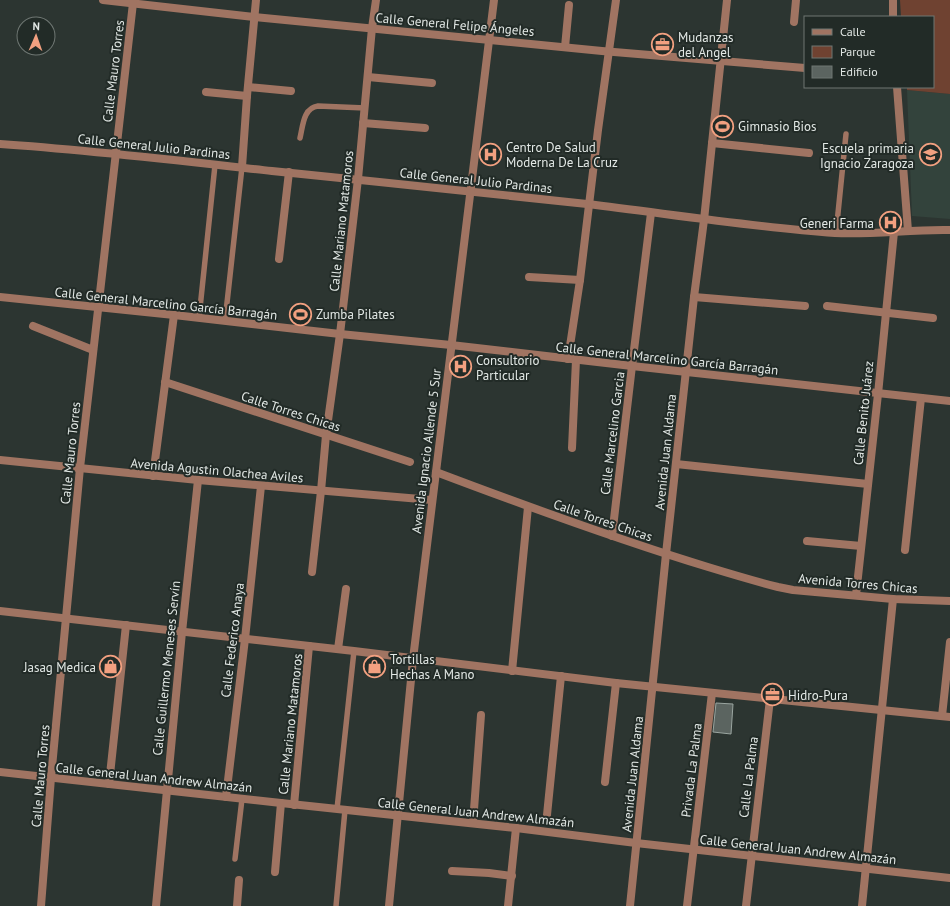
<svg xmlns="http://www.w3.org/2000/svg" width="950" height="906" font-family="'PT Sans',sans-serif">
<rect width="100%" height="100%" fill="#2c3531"/>
<!-- built -->
<path fill="#33433c" d="M907,90L950,94V219L912,216Z"/>
<!-- green -->
<path fill="#6f4231" d="M900,0H950V94L907,90V87H933V17H901Z"/>
<!-- building -->
<path fill="#5b6460" stroke="#9aa5a0" d="M716,703L733,704L731,734L713,732Z"/>
<g fill="none" stroke-linecap="round" stroke-linejoin="round">
<!-- service -->
<g stroke="#a07462" stroke-width="5.5">
<path d="M300,138C303,126 303,108 318,106L365,108"/>
<path d="M836,233L846,134"/>
<path d="M199,318L215,165"/>
<path d="M225,321L242,167"/>
<path d="M337,809L354,651"/>
<path d="M235,859L242,799"/>
<path d="M336,906L345,810"/>
</g>
<!-- pedestrian -->
<path stroke="#a07462" stroke-width="8" d="M275,872L281,803"/>
<!-- minor -->
<g stroke="#a07462" stroke-width="8">
<path d="M103,0L254,17L602,51L805,68"/>
<path d="M893,0V17"/>
<path d="M794,22L796,0"/>
<path d="M565,47L569,5"/>
<path d="M368,77L432,83"/>
<path d="M248,87L291,91"/>
<path d="M897,87L908,231"/>
<path d="M206,92L247,96"/>
<path d="M363,123L425,128"/>
<path d="M712,143L809,153"/>
<path d="M0,144C91,150 182,161 272,171C377,182 482,192 587,204C670,214 752,227 835,233C873,235 912,229 950,230"/>
<path d="M242,167L247,96L256,0"/>
<path d="M279,259L289,172"/>
<path d="M529,277L580,280"/>
<path d="M0,297L174,315L340,334L451,345L632,366L950,401"/>
<path d="M694,297L805,306"/>
<path d="M827,306L933,318"/>
<path d="M33,326L93,350"/>
<path d="M568,359L580,280L598,130L616,0"/>
<path d="M165,382L410,462"/>
<path d="M572,448L576,360"/>
<path d="M0,460L198,480L432,500"/>
<path d="M676,464L868,484"/>
<path d="M436,472C526,506 616,539 708,567C731,574 754,581 778,587L793,590L893,599L950,601"/>
<path d="M153,476L174,315"/>
<path d="M612,536L632,366L651,213"/>
<path d="M807,541L861,546"/>
<path d="M905,550L921,398"/>
<path d="M312,572L321,491L326,435L340,334L358,179L372,28L376,0"/>
<path d="M856,595L878,394L894,232"/>
<path d="M338,649L346,589"/>
<path d="M512,671L528,507"/>
<path d="M942,716L950,642"/>
<path d="M0,772L281,803L516,828L636,843L950,878"/>
<path d="M605,782L616,683"/>
<path d="M109,784L126,625"/>
<path d="M226,797L245,639L261,486"/>
<path d="M294,805L309,646"/>
<path d="M547,815L561,676"/>
<path d="M473,823L481,715"/>
<path d="M452,871L489,873L512,876"/>
<path d="M41,906L51,778L80,468L133,3"/>
<path d="M156,906L182,632L198,480"/>
<path d="M237,906L239,880"/>
<path d="M389,906L413,659L494,0"/>
<path d="M508,906L516,828"/>
<path d="M630,906L666,554L694,297L704,220L727,0"/>
<path d="M687,906L712,693"/>
<path d="M746,906L770,699"/>
<path d="M862,906L893,599"/>
</g>
<!-- tertiary -->
<path stroke="#a07462" stroke-width="8" d="M0,611L354,651L616,683L950,717"/>
</g>
<!-- icons -->
<defs>
<symbol id="office-ring" viewBox="-11 -11 22 22"><circle r="9.5" fill="#222b27" stroke="#f2a080" stroke-width="1.5"/><path d="M-6-3h4V-5.5h4V-3h4V5H-6ZM-1-4.5V-3h2v-1.5ZM-6 0V1H6V0Z" fill="#f2a080"/></symbol>
<symbol id="stadium-ring" viewBox="-11 -11 22 22"><circle r="9.5" fill="#222b27" stroke="#f2a080" stroke-width="1.5"/><path d="M0-5a6.5 5 0 1 0 0 10a6.5 5 0 1 0 0-10ZM-3.5-1.8h7v3.6h-7Z" fill="#f2a080"/></symbol>
<symbol id="hospital-ring" viewBox="-11 -11 22 22"><circle r="9.5" fill="#222b27" stroke="#f2a080" stroke-width="1.5"/><path d="M-5-5h3v3.5h4V-5h3V5h-3V1.5h-4V5h-3Z" fill="#f2a080"/></symbol>
<symbol id="school-ring" viewBox="-11 -11 22 22"><circle r="9.5" fill="#222b27" stroke="#f2a080" stroke-width="1.5"/><path d="M0-5L7-2L0 1L-7-2ZM-4 1L0 2.5L4 1V4Q0 6-4 4Z" fill="#f2a080"/></symbol>
<symbol id="shop-ring" viewBox="-11 -11 22 22"><circle r="9.5" fill="#222b27" stroke="#f2a080" stroke-width="1.5"/><path d="M-5-2.5h2.3a2.7 3.5 0 0 1 5.4 0H5L5.5 6h-11ZM-1.5-2.5h3a1.5 2.3 0 0 0-3 0Z" fill="#f2a080"/></symbol>
</defs>
<g fill-rule="evenodd">
<use href="#office-ring" x="650" y="32" width="25" height="25"/>
<use href="#stadium-ring" x="710" y="114" width="25" height="25"/>
<use href="#hospital-ring" x="478" y="142" width="25" height="25"/>
<use href="#school-ring" x="918" y="142" width="25" height="25"/>
<use href="#hospital-ring" x="878" y="210" width="25" height="25"/>
<use href="#stadium-ring" x="288" y="302" width="25" height="25"/>
<use href="#hospital-ring" x="448" y="354" width="25" height="25"/>
<use href="#shop-ring" x="362" y="654" width="25" height="25"/>
<use href="#shop-ring" x="98" y="654" width="25" height="25"/>
<use href="#office-ring" x="760" y="682" width="25" height="25"/>
</g>
<g text-anchor="middle" stroke-width="4" stroke-linejoin="round" paint-order="stroke">
<!-- street labels -->
<g font-size="13" fill="#e2e8e5" stroke="#222b27">
<text transform="translate(455 24) rotate(5)" y="5">Calle General Felipe Ángeles</text>
<text transform="translate(113 71) rotate(-83)" y="5">Calle Mauro Torres</text>
<text transform="translate(154 146) rotate(6)" y="5">Calle General Julio Pardinas</text>
<text transform="translate(476 180) rotate(6)" y="5">Calle General Julio Pardinas</text>
<text transform="translate(341 221) rotate(-84)" y="5">Calle Mariano Matamoros</text>
<text transform="translate(166 303) rotate(6)" y="5">Calle General Marcelino García Barragán</text>
<text transform="translate(667 358) rotate(6)" y="5">Calle General Marcelino García Barragán</text>
<text transform="translate(291 411) rotate(18)" y="5">Calle Torres Chicas</text>
<text transform="translate(863 413) rotate(-84)" y="5">Calle Benito Juárez</text>
<text transform="translate(612 433) rotate(-83)" y="5">Calle Marcelino Garcia</text>
<text transform="translate(426 451) rotate(-83)" y="5">Avenida Ignacio Allende 5 Sur</text>
<text transform="translate(665 452) rotate(-84)" y="5">Avenida Juan Aldama</text>
<text transform="translate(70 453) rotate(-84)" y="5">Calle Mauro Torres</text>
<text transform="translate(217 470) rotate(5)" y="5">Avenida Agustin Olachea Aviles</text>
<text transform="translate(603 520) rotate(19)" y="5">Calle Torres Chicas</text>
<text transform="translate(858 583) rotate(5)" y="5">Avenida Torres Chicas</text>
<text transform="translate(232 640) rotate(-83)" y="5">Calle Federico Anaya</text>
<text transform="translate(166 668) rotate(-84)" y="5">Calle Guillermo Meneses Servín</text>
<text transform="translate(290 724) rotate(-84)" y="5">Calle Mariano Matamoros</text>
<text transform="translate(691 770) rotate(-83)" y="5">Privada La Palma</text>
<text transform="translate(632 774) rotate(-84)" y="5">Avenida Juan Aldama</text>
<text transform="translate(40 776) rotate(-85)" y="5">Calle Mauro Torres</text>
<text transform="translate(154 777) rotate(6)" y="5">Calle General Juan Andrew Almazán</text>
<text transform="translate(748 777) rotate(-83)" y="5">Calle La Palma</text>
<text transform="translate(476 812) rotate(6)" y="5">Calle General Juan Andrew Almazán</text>
<text transform="translate(798 849) rotate(6)" y="5">Calle General Juan Andrew Almazán</text>
</g>
<!-- poi labels -->
<g font-size="13" fill="#e2e8e5" stroke="#222b27" text-anchor="start">
<text x="678" y="42">Mudanzas<tspan x="678" dy="15">del Angel</tspan></text>
<text x="738" y="131">Gimnasio Bios</text>
<text x="506" y="152">Centro De Salud<tspan x="506" dy="15">Moderna De La Cruz</tspan></text>
<text x="914" y="153" text-anchor="end">Escuela primaria<tspan x="914" dy="15">Ignacio Zaragoza</tspan></text>
<text x="874" y="228" text-anchor="end">Generi Farma</text>
<text x="316" y="319">Zumba Pilates</text>
<text x="476" y="365">Consultorio<tspan x="476" dy="15">Particular</tspan></text>
<text x="390" y="664">Tortillas<tspan x="390" dy="15">Hechas A Mano</tspan></text>
<text x="96" y="672" text-anchor="end">Jasag Medica</text>
<text x="788" y="700">Hidro-Pura</text>
</g>
</g>
<!-- legend -->
<rect x="804" y="16" width="130" height="72" fill="#222b27" stroke="#6f7773"/>
<rect x="812" y="29" width="20" height="6" fill="#a07462" stroke="#6f7773"/>
<text x="840" y="36" font-size="12" fill="#e2e8e5">Calle</text>
<rect x="812" y="46" width="20" height="12" fill="#6f4231" stroke="#6f7773"/>
<text x="840" y="56" font-size="12" fill="#e2e8e5">Parque</text>
<rect x="812" y="66" width="20" height="12" fill="#5b6460" stroke="#6f7773"/>
<text x="840" y="76" font-size="12" fill="#e2e8e5">Edificio</text>
<!-- north arrow -->
<g transform="translate(36 36) rotate(2)"><circle r="19" fill="#222b27" stroke="#6f7773"/>
<path d="M0-3L7 15L0 10L-7 15Z" fill="#f2a080"/>
<text y="-6" font-size="11" font-weight="bold" text-anchor="middle" fill="#e2e8e5">N</text>
</g>
</svg>
